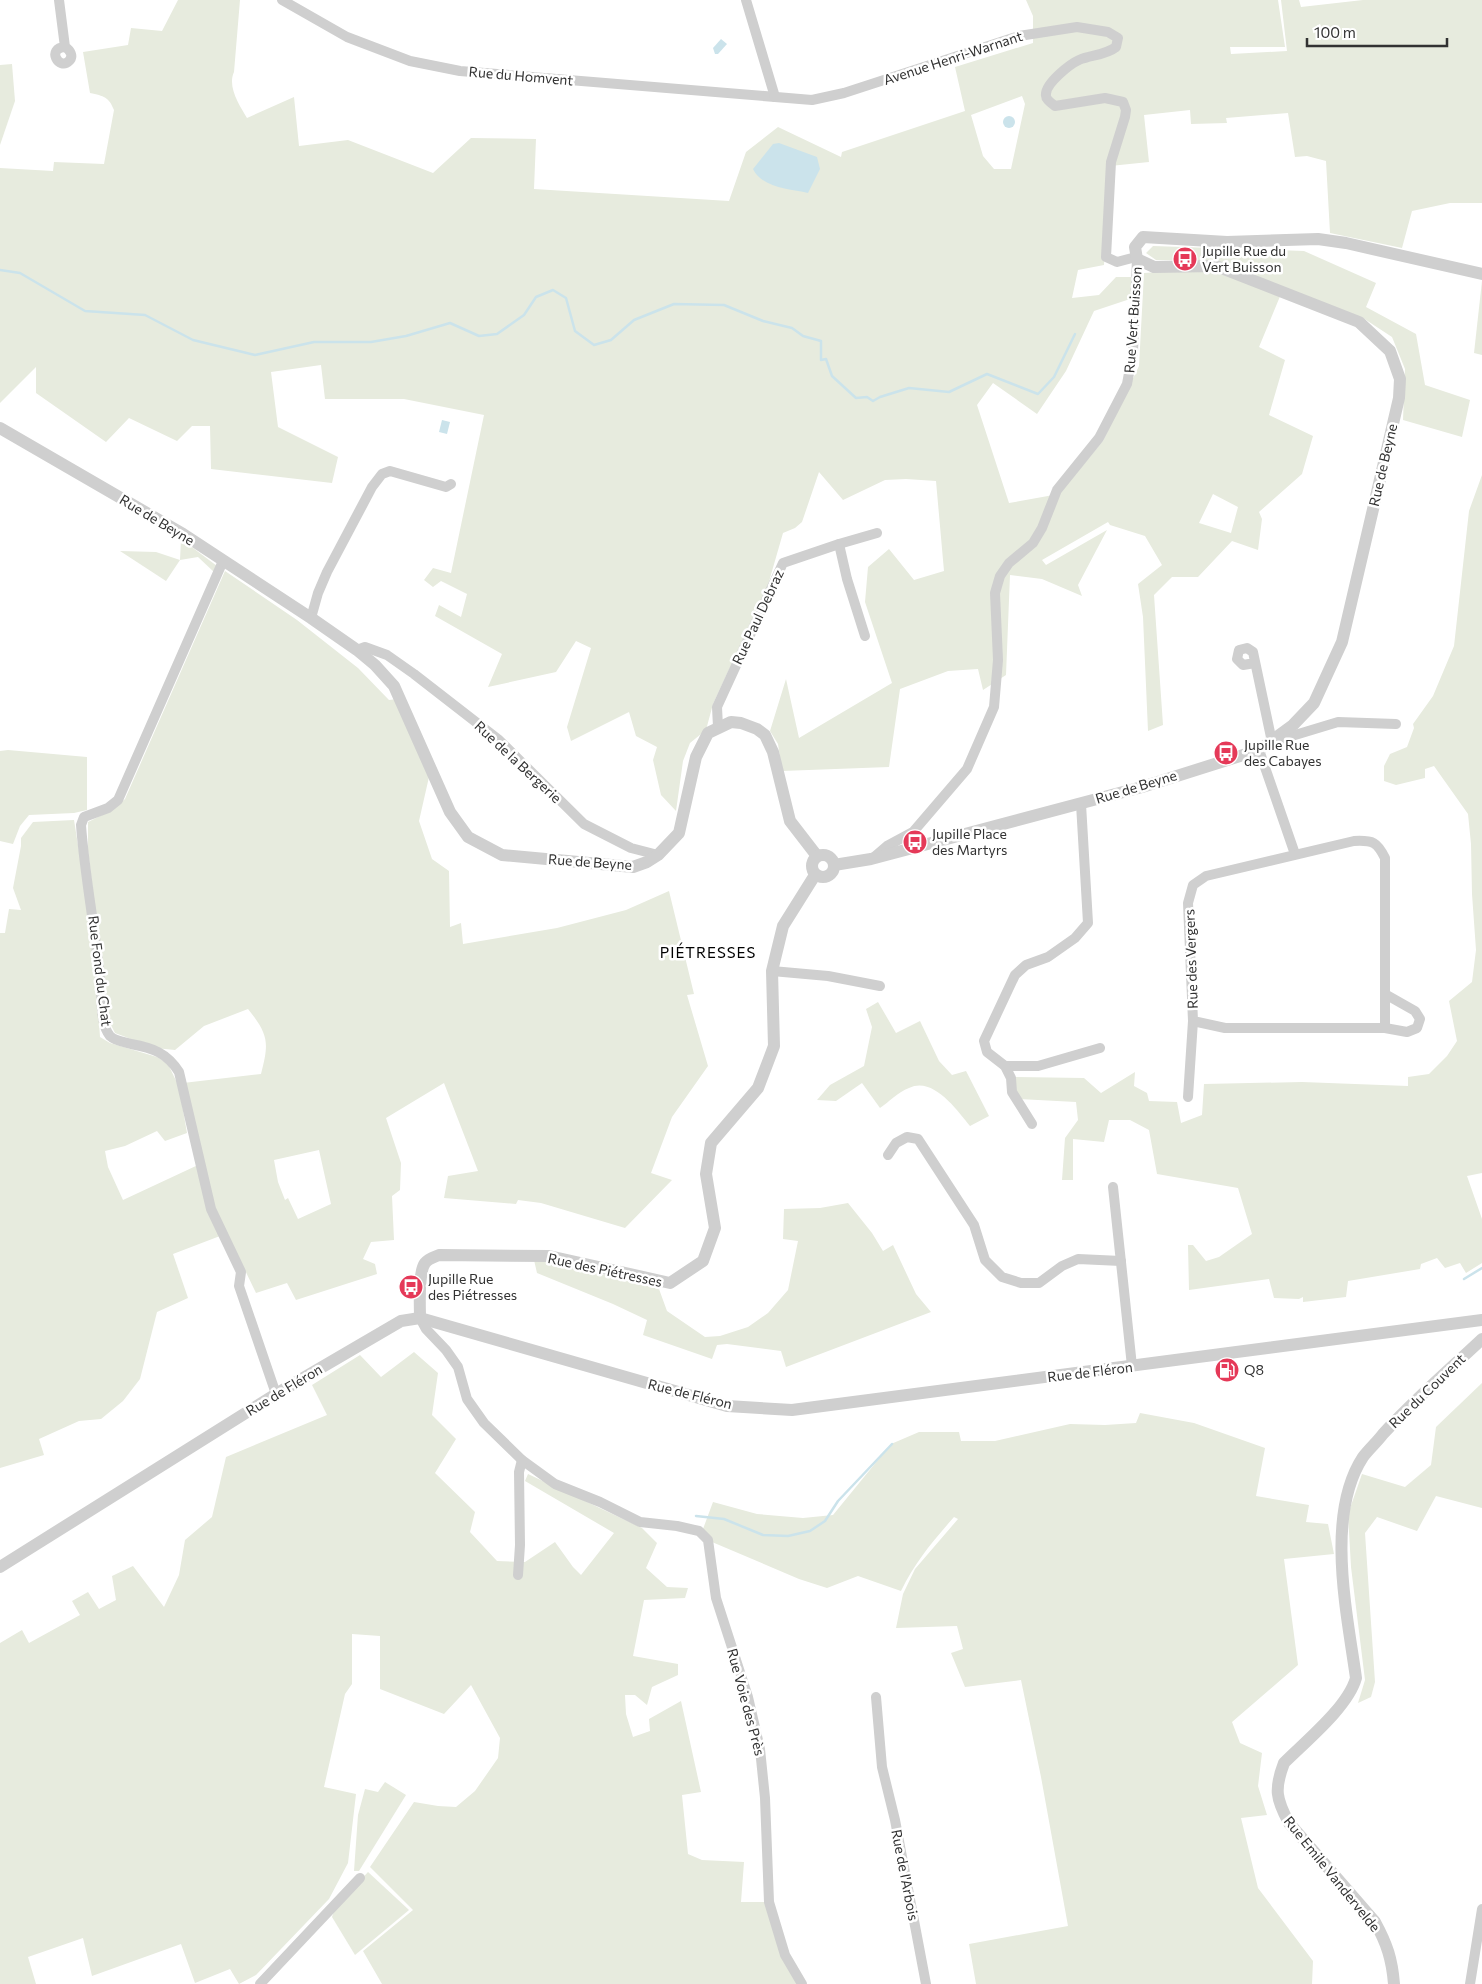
<svg xmlns="http://www.w3.org/2000/svg" width="1482" height="1984" font-family="Commissioner,sans-serif">
<rect width="100%" height="100%" fill="#fff"/>
<!-- green -->
<g fill="#e7ebde" fill-rule="evenodd">
<path d="M178,0H240L234,72C227,87 240,106 247,118L294,97L299,146L348,140L433,173L471,138L536,139L534,189L729,201L746,152L778,127L841,157L842,152L965,111L955,67L1033,43V16L1026,0H1278L1285,47H1230L1231,54L1287,51L1281,0H1299L1301,7L1363,0H1482V203H1450L1412,211L1402,248L1330,233L1326,161L1307,156L1295,157L1288,113L1226,118L1227,123L1191,124L1190,110L1144,115L1149,162L1110,166L1104,265L1078,270L1072,298L1099,295L1116,277H1136L1133,298L1094,311L1066,371L1037,414L993,383L977,405L1009,503L1059,494L1103,441L1139,366L1144,273L1214,268L1281,294L1259,347L1285,360L1269,415L1313,436L1302,474L1259,512L1262,519L1258,550L1232,541L1198,577H1172L1154,595L1163,725L1148,731L1143,617L1138,584L1162,565L1145,536L1110,525L1108,522L1042,560L1046,565L1107,530L1078,585L1082,596L1042,579L1010,575L1006,675L983,690L978,669L948,671L900,689L889,767L782,771L778,744L770,731L786,679L799,738L892,683L865,602L868,567L889,549L914,580L944,571L936,481L906,479L885,480L843,500L819,472L802,522L795,528L783,533L768,585L713,704L706,730L690,743L683,761L676,811L661,795L653,760L657,747L636,736L629,712L571,741L567,727L591,648L576,641L556,672L488,687L502,654L435,616L439,605L461,617L467,594L441,581L433,587L424,580L433,568L451,573L484,415L404,399H325L321,365L271,372L278,427L338,457L332,483L211,469L210,426H192L177,441L129,418L106,442L36,393V367L0,403V168L53,171L54,162L104,164L114,110C109,97 104,96 90,93L83,52L128,45L131,28L162,31ZM1022,96L1025,104L1011,169H994L983,156L971,115ZM1213,494L1238,507L1231,533L1199,523Z"/>
<path d="M12,64L15,101L0,145V65Z"/>
<path d="M1153,246L1304,251L1376,283L1366,307L1416,334L1425,385L1470,400L1462,437L1403,420L1405,369L1392,337L1363,318L1210,261L1156,260L1146,253Z"/>
<path d="M1482,281V355L1474,353Z"/>
<path d="M1482,475V1173L1467,1176L1482,1219V1263L1466,1273L1460,1263L1445,1268L1437,1258L1421,1264L1420,1269L1348,1281L1346,1297L1303,1302V1297L1299,1299L1274,1298L1269,1279L1189,1290L1188,1245H1193L1206,1261L1219,1257L1252,1234L1238,1188L1157,1174L1149,1130L1130,1120H1109L1104,1142L1073,1139V1180H1062L1065,1138L1078,1120L1076,1102L1019,1099L1013,1094L1015,1077L1084,1078L1101,1093L1135,1072L1134,1086L1147,1093L1149,1101L1177,1102L1181,1123L1202,1115L1204,1084L1302,1082L1408,1086V1077L1429,1074L1447,1056L1457,1041L1449,1001L1472,982L1476,950L1472,894L1471,844L1468,814L1434,766L1425,769V778L1396,785L1384,781V766L1390,754L1407,747L1414,728L1413,724L1433,696L1454,646L1469,511Z"/>
<path d="M181,539L217,566L214,572L198,557L180,560L166,581L120,551L156,552L180,560Z"/>
<path d="M225,571L297,620L358,668L389,700L398,699L429,777L419,821L432,859L449,871L450,927L461,923L463,944L557,928L626,910L669,891L694,994L687,995L708,1066L672,1117L651,1173L672,1180L625,1228L541,1203L518,1200L516,1204L444,1198L448,1176L478,1171L444,1083L386,1118L401,1163L400,1190L392,1196L394,1240L371,1242L363,1259L375,1264L377,1274L296,1300L287,1283L256,1293L215,1208L183,1083L261,1074C269,1043 269,1035 248,1009L204,1026L175,1050L155,1048L115,1033L108,1019L88,850V822L112,810L125,799ZM319,1150L331,1204L298,1219L288,1198L285,1200L278,1182L274,1160Z"/>
<path d="M8,750L87,757V810L74,813L29,815L20,826L13,844L0,841V751Z"/>
<path d="M74,820L94,946L100,1037L110,1043L157,1057L168,1064L179,1087L187,1133L165,1141L157,1131L125,1146L105,1151L108,1167L123,1200L198,1165L220,1236L173,1254L188,1298L157,1312L140,1379L123,1401L101,1419L79,1421L39,1439L44,1455L0,1468V933H5L9,909L21,910L13,888L21,846V838L33,822Z"/>
<path d="M878,1002L896,1033L920,1021L939,1061L952,1075L966,1071L989,1116L970,1126C957,1110 933,1076 909,1088C898,1092 889,1102 880,1108L862,1083L836,1101L817,1100L830,1085L864,1066L872,1027L866,1009Z"/>
<path d="M848,1203L872,1233L883,1251L893,1245L916,1294L931,1312L786,1367L781,1351L727,1344L717,1345L712,1359L643,1335L647,1320L613,1304L537,1273L534,1260L566,1265L659,1289L667,1311L705,1337L720,1336L748,1327L768,1313L788,1290L798,1241L783,1239L784,1209L820,1208Z"/>
<path d="M414,1352L438,1373L432,1415L456,1439L435,1473L475,1512L470,1532L497,1561L525,1562L555,1542L573,1567L581,1575L614,1533L525,1481L528,1474L642,1528L657,1543L646,1568L667,1587L688,1588L685,1598L644,1600L633,1656L678,1664V1675L652,1687L647,1705L635,1695H625L626,1714L633,1737L650,1731L649,1719L681,1701L701,1792L682,1795L688,1854L702,1860L744,1862L741,1902H767L799,1984H382L363,1951L413,1910L370,1867L414,1802L438,1806L456,1807L475,1791L498,1758L500,1738L471,1685L444,1714L380,1689V1636L352,1634V1684L345,1694L324,1787L356,1794L348,1863L329,1899L256,1975L239,1984L230,1969L195,1983L181,1944L92,1976L83,1938L28,1957L36,1984H0V1643L22,1630L29,1643L80,1615L72,1601L88,1592L99,1609L116,1600L112,1576L133,1566L164,1607L179,1575L185,1540L212,1517L226,1457L327,1415L312,1385L360,1355L381,1377Z"/>
<path d="M1482,1383V1508L1436,1496L1417,1531L1377,1517L1365,1533L1375,1682L1371,1697L1358,1703L1365,1680L1351,1567L1348,1514L1362,1474L1405,1487L1431,1465L1436,1427Z"/>
<path d="M1140,1413L1194,1423L1265,1448L1256,1496L1309,1505L1306,1522L1328,1524L1334,1554L1284,1559L1298,1665L1232,1722L1240,1743L1262,1753L1258,1786L1267,1815L1241,1818L1258,1888L1313,1961L1312,1984H976L969,1944L1068,1926L1041,1777L1021,1680L965,1687L951,1653L963,1649L957,1626L896,1628L903,1594L915,1569L958,1519L954,1517C933,1541 915,1562 901,1591L858,1576L827,1588L799,1579L712,1542L703,1529L713,1502L757,1514L803,1518L833,1515L891,1444L919,1432H959L961,1441H995L1070,1424L1105,1425L1136,1423Z"/>
<path d="M385,1782L406,1795L359,1871H354L358,1815L365,1789L378,1792Z"/>
<path d="M368,1872L409,1910L355,1955L332,1917L335,1908Z"/>
</g>
<!-- water -->
<g fill="#cbe3eb">
<path d="M721,39L727,44L718,54H715L713,48Z"/>
<circle cx="1009" cy="122" r="6"/>
<path d="M779,143L817,157L820,169L808,193C790,189 762,188 753,169L773,144Z"/>
<path d="M442,420L450,422L447,434L439,432Z"/>
</g>
<g fill="none" stroke-linecap="round" stroke-linejoin="round">
<!-- stream -->
<g stroke="#cbe3eb" stroke-width="2.5">
<path d="M0,270L20,273L85,311L145,315L193,340L255,355L314,342H371L406,336L450,323L479,336L497,334L524,315L536,297L553,290L566,298L575,331L594,345L611,340L634,320L674,304L724,305L763,321L792,328L803,336L821,341V360L826,359L832,376L856,398L867,397L873,401L880,397L909,388L949,392L987,374L1038,394L1054,377L1075,334"/>
<path d="M1464,1279L1482,1268"/>
<path d="M696,1516L724,1519L763,1535L788,1536L810,1531L825,1521L838,1501L892,1444"/>
</g>
<!-- minor -->
<g stroke="#cfcfcf" stroke-width="10">
<path d="M59,0L65,47C70,50 74,56 69,61C59,71 46,48 65,47"/>
<path d="M282,0L347,37L410,61L460,71L812,100L844,93L1019,36L1077,27L1108,32L1118,38L1116,47C1106,55 1091,55 1079,60C1070,64 1046,83 1046,94C1045,99 1051,103 1055,106L1105,98L1123,102L1126,110L1125,117L1111,162L1106,257L1117,262L1136,257"/>
<path d="M746,0L775,97"/>
<path d="M839,544L847,579L865,636"/>
<path d="M223,561L118,800L108,808L84,817L81,825C85,881 97,936 101,992C102,1005 101,1025 110,1036C115,1041 124,1042 131,1044C153,1048 167,1053 179,1072L211,1209L241,1272L239,1286L276,1394"/>
<path d="M311,618L318,593L327,572L372,487L382,474L390,471L446,487L451,484"/>
<path d="M357,650L365,647L387,655L414,674L499,740L584,824L631,848L658,855"/>
<path d="M1255,663L1243,665L1237,659L1239,650L1247,648L1253,652L1272,742L1338,722L1396,724"/>
<path d="M718,727L717,707L783,563L839,544L877,533"/>
<path d="M1259,750L1295,854"/>
<path d="M873,858L887,846L913,832L967,769L994,707L998,660L995,593L1000,576L1009,563L1033,543L1042,528L1057,490L1099,438L1127,384L1133,352L1137,259"/>
<path d="M772,971L828,976L880,986"/>
<path d="M1385,1028L1407,1032L1417,1028L1420,1019L1415,1011L1385,994"/>
<path d="M1005,1066H1038L1100,1048"/>
<path d="M1188,1097L1193,1021L1188,903L1193,885L1206,876L1354,841C1373,840 1377,842 1385,858V1028H1225L1193,1021"/>
<path d="M1032,1124L1012,1092L1011,1078L1005,1066L987,1052L984,1041L1015,975L1026,965L1048,957L1075,938L1088,923L1081,804"/>
<path d="M888,1155L896,1143L907,1137L918,1139L974,1225L985,1260L1002,1277L1021,1283H1039L1062,1266L1078,1259L1121,1261"/>
<path d="M1113,1187L1132,1366"/>
<path d="M420,1318L426,1329L446,1350L458,1367L467,1399L484,1423L522,1460L555,1484L600,1502L640,1522L677,1526L699,1531L708,1540L716,1598L748,1697L760,1749L765,1798L769,1902L785,1955L802,1984"/>
<path d="M518,1575L520,1545L519,1472L522,1460"/>
<path d="M876,1697L882,1767L895,1820L926,1984"/>
<path d="M260,1984L360,1878"/>
<path d="M1470,1984L1482,1909"/>
</g>
<!-- tertiary -->
<g stroke="#cfcfcf" stroke-width="12">
<path d="M0,428L183,534L311,618L357,650L375,665L394,686L450,812L468,837L502,855L633,867L647,862L658,855L679,833L696,757L708,733L731,722L741,723L757,729L765,735L773,752L790,821L817,856"/>
<circle cx="823" cy="866" r="11"/>
<path d="M834,865L871,859L1142,787L1259,750L1293,725L1314,703L1342,642L1399,398L1400,379L1390,351L1359,322L1216,266L1154,267L1137,259L1135,247L1143,237L1227,242L1318,239L1346,243L1482,274"/>
<path d="M420,1318C420,1305 418,1273 425,1263C429,1258 435,1257 439,1255L549,1256L670,1283L703,1261L715,1228L706,1174L711,1143L758,1088L774,1046L772,971L783,926L815,875"/>
<path d="M0,1567L276,1394L401,1321L420,1318L727,1406L792,1410L1482,1320"/>
<path d="M1394,1984C1392,1959 1387,1944 1375,1922L1289,1823C1276,1799 1274,1789 1284,1763C1306,1741 1348,1707 1356,1678C1347,1613 1325,1515 1363,1457C1369,1449 1377,1442 1383,1434C1414,1400 1449,1370 1482,1339"/>
</g>
</g>
<!-- icons -->
<defs>
<symbol id="bus-disc" viewBox="-11 -11 22 22"><circle r="9.5" fill="#e53958" stroke="#fff"/><path d="M-5-6H5V4H4V6H2V4H-2V6H-4V4H-5ZM-3.5-4V0h7V-4ZM-3.5 1.2v1.5H-2V1.2ZM2 1.2v1.5H3.5V1.2Z" fill="#fff"/></symbol>
<symbol id="fuel-disc" viewBox="-11 -11 22 22"><circle r="9.5" fill="#e53958" stroke="#fff"/><path d="M-5.5-6h7V0h2V4h1.3V-2.5L3-4.5l.8-.8L6-3V5H2.5V1h-1V6h-7ZM-4.2-4.7v3.2H.2V-4.7Z" fill="#fff"/></symbol>
</defs>
<g fill-rule="evenodd">
<use href="#bus-disc" x="1171" y="245" width="28" height="28"/>
<use href="#bus-disc" x="1212" y="739" width="28" height="28"/>
<use href="#bus-disc" x="901" y="828" width="28" height="28"/>
<use href="#bus-disc" x="397" y="1273" width="28" height="28"/>
<use href="#fuel-disc" x="1213" y="1356" width="28" height="28"/>
</g>
<g text-anchor="middle" stroke-width="5" stroke-linejoin="round" paint-order="stroke">
<!-- street labels -->
<g font-size="14" fill="#323232" stroke="#fff">
<text transform="translate(953 58) rotate(-18)" y="5">Avenue Henri-Warnant</text>
<text transform="translate(521 76) rotate(5)" y="5">Rue du Homvent</text>
<text transform="translate(1133 320) rotate(-86)" y="5">Rue Vert Buisson</text>
<text transform="translate(1383 465) rotate(-77)" y="5">Rue de Beyne</text>
<text transform="translate(157 520) rotate(31)" y="5">Rue de Beyne</text>
<text transform="translate(758 617) rotate(-65)" y="5">Rue Paul Debraz</text>
<text transform="translate(518 762) rotate(43)" y="5">Rue de la Bergerie</text>
<text transform="translate(1136 787) rotate(-17)" y="5">Rue de Beyne</text>
<text transform="translate(590 862) rotate(4)" y="5">Rue de Beyne</text>
<text transform="translate(1191 959) rotate(-92)" y="5">Rue des Vergers</text>
<text transform="translate(100 971) rotate(83)" y="5">Rue Fond du Chat</text>
<text transform="translate(605 1270) rotate(12)" y="5">Rue des Piétresses</text>
<text transform="translate(1090 1372) rotate(-7)" y="5">Rue de Fléron</text>
<text transform="translate(284 1390) rotate(-31)" y="5">Rue de Fléron</text>
<text transform="translate(1427 1391) rotate(-44)" y="5">Rue du Couvent</text>
<text transform="translate(690 1394) rotate(14)" y="5">Rue de Fléron</text>
<text transform="translate(746 1702) rotate(75)" y="5">Rue Voie des Près</text>
<text transform="translate(1332 1874) rotate(51)" y="5">Rue Emile Vandervelde</text>
<text transform="translate(905 1875) rotate(79)" y="5">Rue de l'Arbois</text>
</g>
<!-- poi labels -->
<g font-size="14" fill="#323232" stroke="#fff" text-anchor="start">
<text x="1202" y="256">Jupille Rue du<tspan x="1202" dy="16">Vert Buisson</tspan></text>
<text x="1244" y="750">Jupille Rue<tspan x="1244" dy="16">des Cabayes</tspan></text>
<text x="932" y="839">Jupille Place<tspan x="932" dy="16">des Martyrs</tspan></text>
<text x="428" y="1284">Jupille Rue<tspan x="428" dy="16">des Piétresses</tspan></text>
<text x="1244" y="1375">Q8</text>
</g>
<!-- neighbourhood labels -->
<g font-size="15" letter-spacing="1" fill="#000" stroke="#fff">
<text x="708" y="958">PIÉTRESSES</text>
</g>
</g>
<!-- scale -->
<path d="M1307 38v8h140v-8" fill="none" stroke="#323232" stroke-width="2.5"/>
<text x="1314" y="38" font-size="15" fill="#323232" stroke="#ffffff" stroke-width="4" paint-order="stroke">100 m</text>
</svg>
